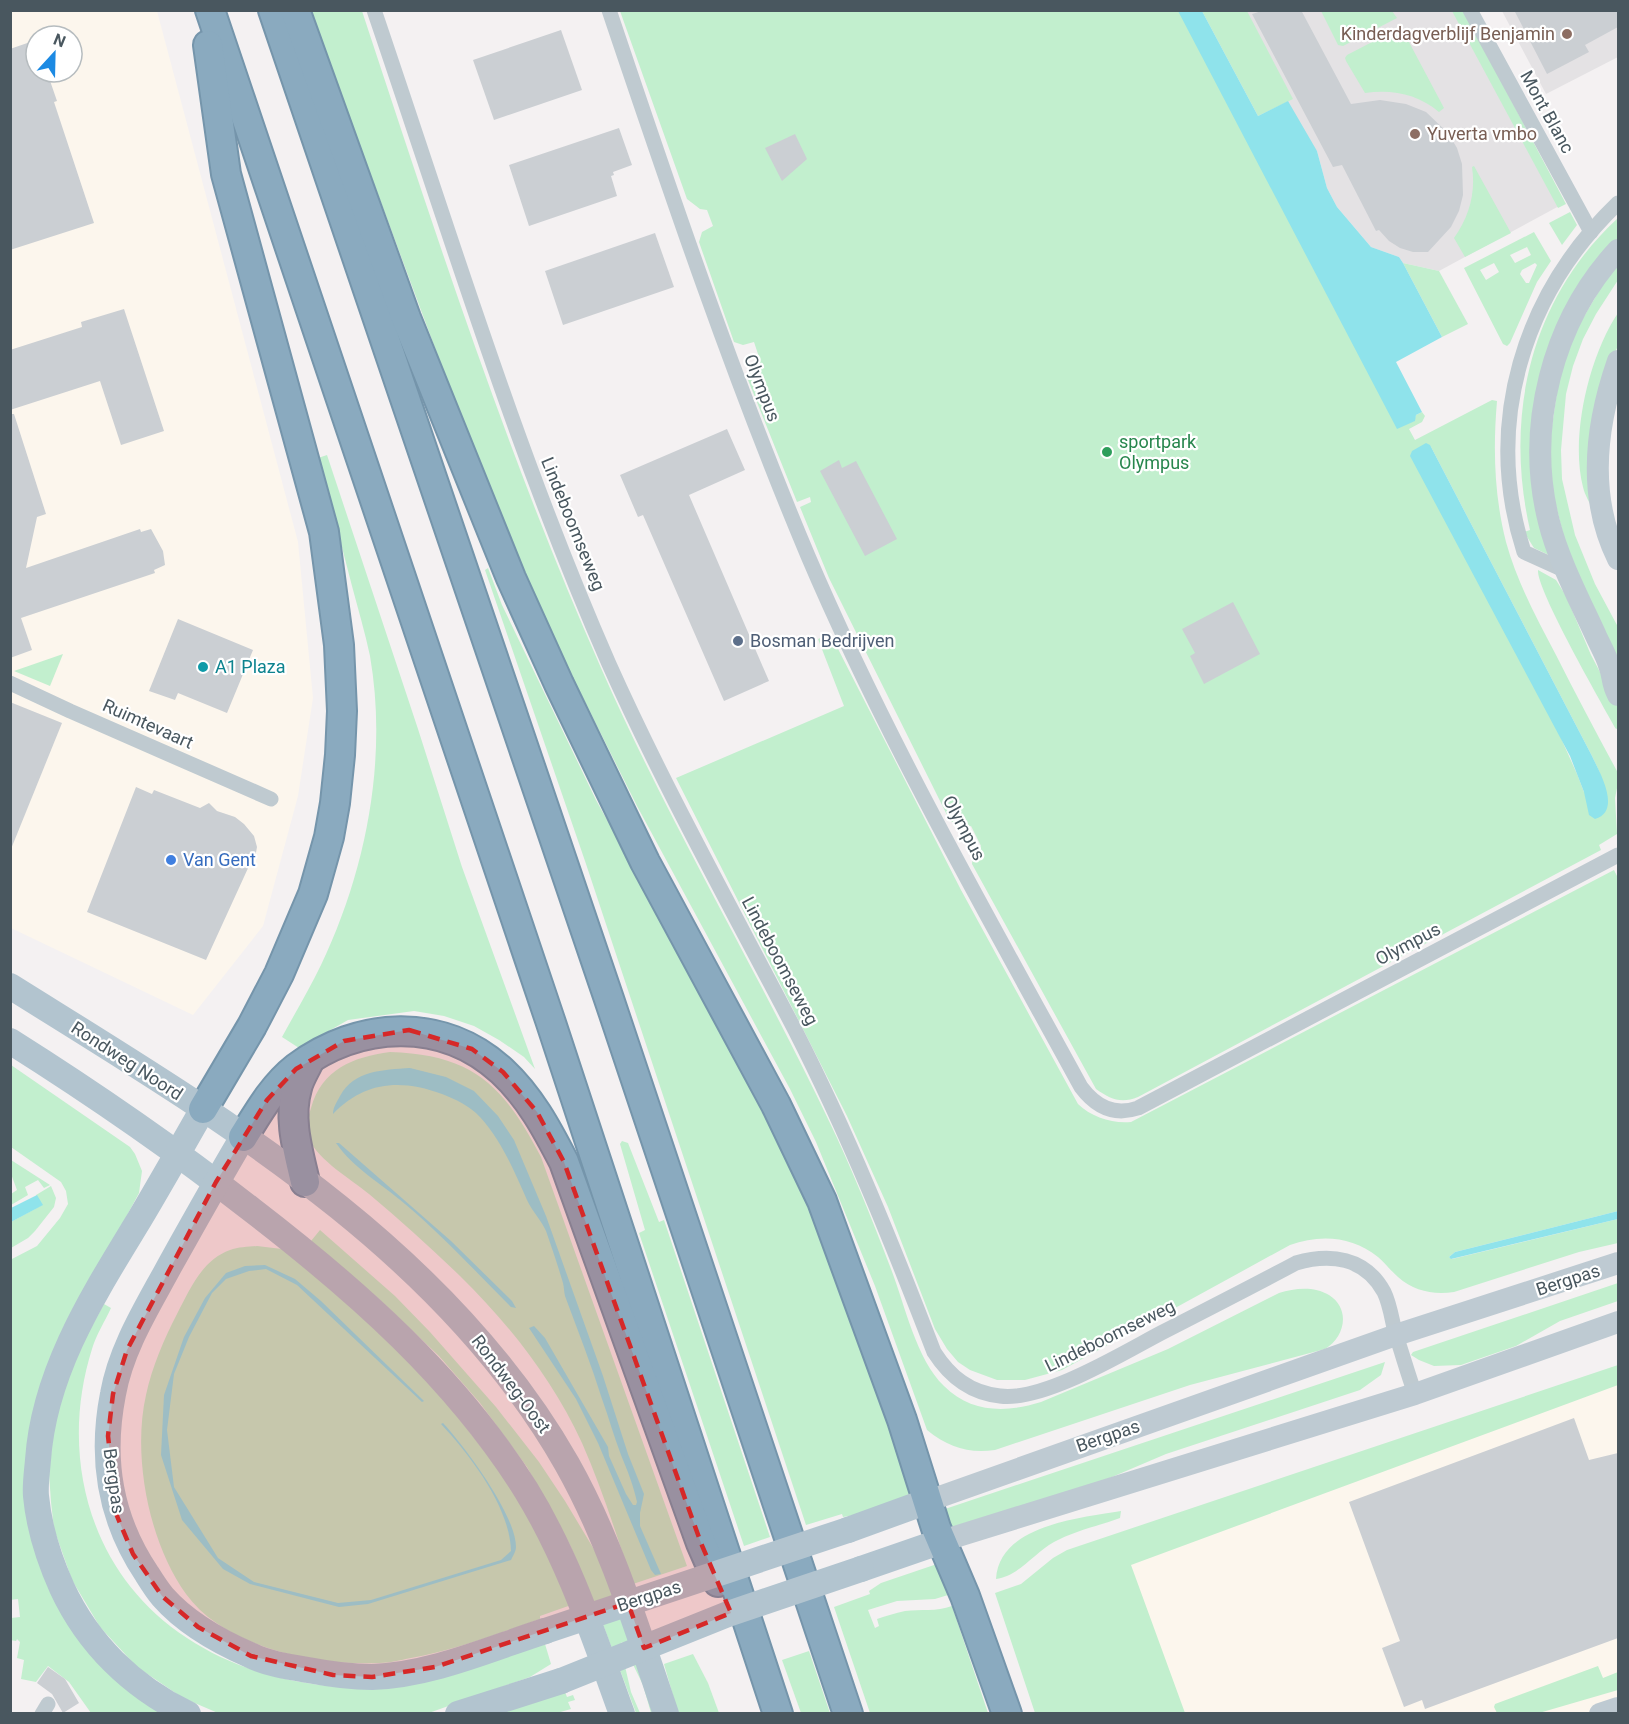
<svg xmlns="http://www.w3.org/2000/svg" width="1629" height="1724" font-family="Roboto,sans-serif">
<rect width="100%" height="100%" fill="#f4f1f2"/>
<!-- commercial -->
<g fill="#fcf6ed" fill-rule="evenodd">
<path d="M10,11H157L298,542L313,698L298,796L263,926L193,1015L11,928ZM36,36H72V72H36Z"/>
<path d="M1618,1379V1713H1044L1008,1607Z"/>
</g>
<!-- education -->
<g fill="#e4e2e4">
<path d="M1202,11H1456L1561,205L1439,271L1403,263L1399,257L1371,247L1337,207L1327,188L1317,151Z"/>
<path d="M1502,11H1618V57L1546,94Z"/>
</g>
<!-- green -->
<g fill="#c2efce" fill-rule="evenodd">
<path d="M310,11H362C435,232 507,455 601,668C669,823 756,968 829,1121C852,1169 872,1219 891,1269C905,1305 916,1359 944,1386C971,1413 1006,1413 1041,1402L1168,1349L1279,1293C1295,1288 1314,1286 1329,1295C1351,1309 1345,1337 1325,1349L1190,1385L995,1450C969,1454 948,1447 927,1430L875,1286L816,1142L790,1089L637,806L571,674L511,544L448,383Z"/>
<path d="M620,11H1191L1406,424L1414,421L1416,415L1422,412L1425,416L1422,422L1409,429L1415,440L1492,400L1497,401C1493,448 1494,495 1506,542C1517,582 1537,619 1556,655C1576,695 1597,734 1618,773V783L1615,798L1617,834L1599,845L1601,850L1138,1097C1121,1104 1110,1099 1096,1089L972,864L973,853L981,846L971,826C962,829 956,826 949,819L829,578L800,507L811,502L810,497L797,502L748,380C747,370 752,365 760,360L754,342L743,345L734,342L699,242L702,232L713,226L707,210L700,209L687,199ZM1430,445L1592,756L1600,773L1584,792L1577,774Z"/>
<path d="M1202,11H1247L1293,99L1258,116Z"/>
<path d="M1321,11H1392L1397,18L1343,46L1338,45Z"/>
<path d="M1452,11H1464L1566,204L1558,208Z"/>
<path d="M1401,27L1444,108L1439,112C1418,94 1392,89 1365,93L1346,61L1345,58L1347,55Z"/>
<path d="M1474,166L1511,233L1465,257L1454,238C1469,217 1476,193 1472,167Z"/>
<path d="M1570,212L1577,225L1562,245L1549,223Z"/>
<path d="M1618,218V242L1552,349L1551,556L1534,548L1524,532L1530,530C1504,416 1530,299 1618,218Z"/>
<path d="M1534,232L1551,261L1537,282L1510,343L1507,346L1503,344L1464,268ZM1527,247L1531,255L1515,263L1510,255ZM1494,263L1499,272L1486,280L1480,270ZM1535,263L1537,265L1529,283H1526L1520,274L1522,270Z"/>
<path d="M1618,259V280L1596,314L1583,339L1573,366L1566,394L1561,450L1562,479L1575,535L1595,584L1618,627V658L1571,565L1546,466L1563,352Z"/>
<path d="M1403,263L1439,271L1468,324L1442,337Z"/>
<path d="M1618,313V346L1616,350L1595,513C1591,505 1585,496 1583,487C1570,437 1589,356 1618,313Z"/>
<path d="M327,455L418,729L462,867L535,1069L524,1057L499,1040L474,1026L444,1016L414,1011L348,1020L299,1048L282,1037C295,1013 309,990 321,965C366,871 388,759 370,656C365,632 358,609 352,586C341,543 330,501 318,458Z"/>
<path d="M488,568L502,605L596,800L734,1051L817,1220L904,1466L909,1491L908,1497L861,1514L843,1517L842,1514L806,1525L585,861L485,570Z"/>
<path d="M1538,570L1556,580L1566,596L1591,655L1618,706V728L1616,729C1602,704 1536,589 1538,570Z"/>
<path d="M825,636L835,643L961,890L1078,1104C1091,1117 1113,1124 1131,1122L1614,870L1617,876L1618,875V1211L1455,1252L1449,1257L1452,1259L1618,1219V1243L1579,1252L1454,1292C1433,1295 1414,1291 1398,1277C1391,1271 1385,1263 1378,1257C1352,1236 1320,1234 1290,1245L1062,1370L1025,1380H997L970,1370L958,1362L947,1349L935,1329L888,1207L847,1116L676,778L844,706L818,639Z"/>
<path d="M63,654L50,686L14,671Z"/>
<path d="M390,1052C474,1055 503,1085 541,1157L687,1566L633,1584C617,1537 602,1488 582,1443C553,1380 509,1324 460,1276C430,1247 400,1220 369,1194C351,1179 319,1161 309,1139C305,1129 308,1117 311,1108C322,1069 353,1057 390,1052Z"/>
<path d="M11,1065L130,1147L135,1154L142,1171L139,1193L111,1245L66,1322L36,1549L164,1713H91L69,1682L48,1666L36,1682L21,1679L24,1660L17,1658L20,1642L17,1639L16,1641L10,1640L11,1618L20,1617L18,1599L10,1600L11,1589L12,1587L10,1585V1260L37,1246L60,1218L68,1204L66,1191L61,1182L11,1147Z"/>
<path d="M622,1141L628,1143L659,1222L664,1220L770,1537L744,1546L639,1233L645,1230L620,1144Z"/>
<path d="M11,1160L50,1185L44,1188L38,1180L25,1187L28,1195L11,1205V1194L17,1190L11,1174Z"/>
<path d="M51,1186L56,1198L54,1207L35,1231L28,1238L11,1248V1222L42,1205L36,1195Z"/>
<path d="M320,1230L395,1296L430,1332L496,1407L539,1462L565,1501L601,1561L656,1713H651L643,1685L622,1642L620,1645L631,1692L640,1713H636L604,1627L570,1545L527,1467L480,1403L439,1356L379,1299L311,1241Z"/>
<path d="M257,1246L282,1249L317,1273L432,1384L529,1508L574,1604L540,1616V1619C497,1634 456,1650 411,1658C400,1660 390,1663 379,1663C317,1666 225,1648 186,1594C149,1543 132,1456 146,1395C152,1367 164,1339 177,1314C190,1289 202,1260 230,1250C238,1247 249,1247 257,1246Z"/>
<path d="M1618,1283V1301L1560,1321L1516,1346L1461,1365L1434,1366L1419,1360L1411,1355L1413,1352Z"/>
<path d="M104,1304L111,1308C105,1321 96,1335 92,1349C58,1457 90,1575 187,1638C232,1668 284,1682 337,1687L545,1644L551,1664L530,1677L426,1714L218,1713L183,1698L137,1667L100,1627L72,1580L54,1529L51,1502L49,1474L53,1435L61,1394L87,1335Z"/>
<path d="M1385,1362L1381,1375L1360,1390L1166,1454L1058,1500L954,1532L939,1511Z"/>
<path d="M1618,1365V1385L1131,1565L1185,1713H1035L995,1593L1021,1584L1053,1558L1067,1550Z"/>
<path d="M1121,1511L1120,1518C1098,1526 1074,1531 1054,1542C1034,1553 1019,1576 996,1579C999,1525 1080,1518 1121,1511Z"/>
<path d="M937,1564L948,1595L935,1599L897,1601L868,1610L875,1628L879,1626L877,1619C886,1616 895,1613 905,1611C921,1609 936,1612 952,1606L988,1713H870L834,1607L870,1594L869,1591L881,1583Z"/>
<path d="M809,1651L830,1713H801L782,1660Z"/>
<path d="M693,1654L708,1683L719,1713H678L664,1664Z"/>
<path d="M1598,1666L1603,1678L1618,1672V1690L1539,1713H1497L1494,1707L1495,1704Z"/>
<path d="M565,1692L567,1697L573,1695L575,1700L568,1702L571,1709L557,1713L495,1714Z"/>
</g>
<!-- water -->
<g fill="#8fe3eb">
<path d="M1178,11H1202L1258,116L1288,101L1317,151L1327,188L1337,207L1371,247L1399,257L1403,263L1442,337L1396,362L1422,412L1416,415L1415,421L1397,429Z"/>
<path d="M1426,443L1430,445L1592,756C1600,773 1622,811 1595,819L1589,815L1584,792L1570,756L1410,456L1412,451Z"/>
<path d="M410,1068L446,1077L474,1091L498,1116L514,1140L546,1216L603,1376L628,1454L644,1494L640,1513V1526L661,1574L655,1575L651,1570L598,1443L576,1399L529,1328L534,1326L545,1338L608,1447L609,1456L626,1494L633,1505H636L637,1502C633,1484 628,1472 621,1455C614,1437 609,1418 602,1399C591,1364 578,1331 565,1296C564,1292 564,1287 563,1283C558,1266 552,1248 546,1231C541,1220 532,1211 527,1200C514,1171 502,1141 480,1117C470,1106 455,1099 442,1094C401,1079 365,1081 333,1114C333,1107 337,1102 340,1096C354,1070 383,1070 410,1068Z"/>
<path d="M336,1143H339L451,1241L512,1301L516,1308L511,1307C476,1272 443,1236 405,1204C382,1184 353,1168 336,1143Z"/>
<path d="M37,1195L43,1205L11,1222V1208Z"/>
<path d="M1618,1211V1219L1451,1259L1449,1257L1455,1252Z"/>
<path d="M265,1265L295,1279L321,1301L424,1401L422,1402L297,1285L266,1269L249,1271L226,1279L212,1293L189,1337L174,1374L167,1430L174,1487L218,1558L254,1582L338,1603L371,1600L501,1560L511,1551C510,1507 470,1455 441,1424L443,1423C465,1447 516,1515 516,1547C516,1551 513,1556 511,1560L368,1604L339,1607L250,1584L223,1569L182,1520L161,1455L164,1395L184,1337L205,1298L226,1273L245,1266Z"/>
</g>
<!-- building -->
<g fill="#cbcfd3">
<path d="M1265,10H1301L1351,104L1380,100L1406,104L1426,112L1448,133L1457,148L1462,164L1463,195L1459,211L1451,227L1428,252H1413L1400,248L1389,241L1379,230L1376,231L1342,165L1333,167L1252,14Z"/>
<path d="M1514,10H1618V27L1585,45L1589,52L1547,74Z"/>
<path d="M561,30L582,90L494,120L473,60Z"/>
<path d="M36,40V72H47L57,101L54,102L94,223L10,250V49Z"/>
<path d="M619,128L632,165L613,172L614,175L611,176L617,196L529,226L509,165Z"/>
<path d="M795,134L807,159L782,181L765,148Z"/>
<path d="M655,233L674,287L563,325L545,271Z"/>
<path d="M124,309L164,431L121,445L100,381L10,410V350L82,327L81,322Z"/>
<path d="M10,414H14L46,514L37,517L26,568L140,529L141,532L151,529L163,551L165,565L154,570L155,573L21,618L32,650L10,658Z"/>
<path d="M727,429L745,470L689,495L769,681L724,701L643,515L638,517L620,475Z"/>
<path d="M839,460L842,468L856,461L897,539L865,556L820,471Z"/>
<path d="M1233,602L1260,654L1204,684L1190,656L1195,653L1182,629Z"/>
<path d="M178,619L253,650L227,713L178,693L175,700L149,691Z"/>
<path d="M10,702L62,723L11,849H10Z"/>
<path d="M136,787L152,794L154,790L200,808L209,803L217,811L235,817L244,824L254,836L257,847L255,858L251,867L249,866L206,960L87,912Z"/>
<path d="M1574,1418L1589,1460L1618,1453V1638L1425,1709L1422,1700L1404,1707L1382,1648L1400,1641L1349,1502Z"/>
<path d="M48,1667L65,1679L79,1703L63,1713L52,1694L37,1683Z"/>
</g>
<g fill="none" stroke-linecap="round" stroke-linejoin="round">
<defs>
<g id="highway">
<path d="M210,10L550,1020L778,1714"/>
<path d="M273,10L609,999L848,1714"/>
<path d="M295,10L406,318L511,578L559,684L645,862L776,1105L822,1201L902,1420L936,1528L965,1596L1007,1714"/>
<path d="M203,1109L252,1026L279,974L313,894L329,837L335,803L340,755L342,711L339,645L324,532L226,174L208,45"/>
<path d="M243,1137C258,1113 273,1086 296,1068C359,1021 442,1016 502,1071C530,1097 547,1129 564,1162L701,1543L718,1582"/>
<path d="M305,1182C298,1151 288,1119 297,1088C299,1079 305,1070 309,1061"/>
</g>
</defs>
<!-- highway casing -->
<use href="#highway" stroke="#7595ab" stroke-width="32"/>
<!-- street -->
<g stroke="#bfcad0" stroke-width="15">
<path d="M374,10C449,230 516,452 609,664C665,789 732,909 795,1030C848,1134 892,1243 934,1352C950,1377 970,1393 1000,1396C1043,1402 1123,1353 1161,1333C1206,1310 1251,1287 1296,1263C1330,1253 1365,1257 1384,1292C1390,1304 1392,1320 1395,1332C1402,1353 1408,1374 1415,1394"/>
<path d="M609,10C671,194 733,378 808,556C886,739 986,913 1081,1087C1096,1107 1114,1116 1138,1108L1618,855"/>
<path d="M1470,10L1591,232"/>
<path d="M1568,572L1524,552C1483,424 1523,294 1618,203"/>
<path d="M10,683L70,711L271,799"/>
<path d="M42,1714L48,1704"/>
</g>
<!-- secondary -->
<g stroke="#becad2" stroke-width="22">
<path d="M1618,250C1552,321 1525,428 1549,522C1558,559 1580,601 1596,636C1600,645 1606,655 1609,665C1614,677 1611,682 1618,695"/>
<path d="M1618,361C1596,424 1587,496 1618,559"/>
<path d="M928,1501L1396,1335L1618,1263"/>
<path d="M942,1541L1415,1394L1618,1322"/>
<path d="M1600,1714L1618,1708"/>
</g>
<!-- primary -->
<g stroke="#b2c4cf" stroke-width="26">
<path d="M10,986C216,1115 443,1246 567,1464C611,1542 637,1629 666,1714"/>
<path d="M10,1041C94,1094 175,1150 252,1210C356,1290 456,1378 526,1490C569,1560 594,1637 622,1714"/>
<path d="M243,1137C218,1179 194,1222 170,1265C148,1306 121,1348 113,1394C100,1460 110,1519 147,1574C152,1582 157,1590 163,1597C185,1622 220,1642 250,1655C268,1664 289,1667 308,1670C329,1674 351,1677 372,1677C431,1675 489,1649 545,1631"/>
<path d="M848,1530L928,1501"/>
<path d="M861,1569L942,1541"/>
<path d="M188,1714C132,1687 88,1644 62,1588C49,1559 39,1528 36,1496C35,1485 37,1472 38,1460C44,1371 94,1294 139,1220C161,1183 182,1146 203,1109"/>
<path d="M458,1714L561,1681"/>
</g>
<!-- highway -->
<use href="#highway" stroke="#8aaabf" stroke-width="28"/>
<!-- primary-bridge -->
<g stroke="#b2c4cf" stroke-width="26">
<path d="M545,1631L848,1530"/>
<path d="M561,1681L728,1614L861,1569"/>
</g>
</g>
<!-- marked area -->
<path fill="#d62828" fill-opacity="0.2" stroke="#d62828" stroke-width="4.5" stroke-dasharray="12 8" stroke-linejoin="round" d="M409,1030L472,1049L503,1072L537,1112L564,1162L701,1543L731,1613L644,1648L628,1603L435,1667L372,1677L333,1675L251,1656L198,1627L162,1596L133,1554L117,1516L108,1436L113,1394L127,1350L216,1182L267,1100L296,1069L344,1041Z"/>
<!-- markers -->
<g fill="#8d6e63" stroke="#fff" stroke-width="2">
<circle cx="1567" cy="34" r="6"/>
<circle cx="1415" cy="134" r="6"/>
</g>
<circle fill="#2e9e5b" stroke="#fff" stroke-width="2" cx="1107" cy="452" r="6"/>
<circle fill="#5c6f8a" stroke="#fff" stroke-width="2" cx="738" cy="641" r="6"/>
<circle fill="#0f9aa8" stroke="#fff" stroke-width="2" cx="203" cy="667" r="6"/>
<circle fill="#3f7fe0" stroke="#fff" stroke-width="2" cx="171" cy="860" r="6"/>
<g text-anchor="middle" stroke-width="4.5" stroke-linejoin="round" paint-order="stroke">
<!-- education labels -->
<g font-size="18" fill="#785e54" stroke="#fff" text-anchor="end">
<text x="1555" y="40">Kinderdagverblijf Benjamin</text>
<text x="1427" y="140" text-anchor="start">Yuverta vmbo</text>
</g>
<!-- street labels -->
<g font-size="18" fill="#49575f" stroke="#fff">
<text transform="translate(1547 112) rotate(61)" y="6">Mont Blanc</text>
<text transform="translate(762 388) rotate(69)" y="6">Olympus</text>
<text transform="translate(573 524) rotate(68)" y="6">Lindeboomseweg</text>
<text transform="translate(148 724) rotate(24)" y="6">Ruimtevaart</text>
<text transform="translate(964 828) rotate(62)" y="6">Olympus</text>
<text transform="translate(1408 944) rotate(-28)" y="6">Olympus</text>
<text transform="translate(780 961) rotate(62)" y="6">Lindeboomseweg</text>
<text transform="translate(127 1061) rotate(33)" y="6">Rondweg Noord</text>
<text transform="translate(1568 1280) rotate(-18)" y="6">Bergpas</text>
<text transform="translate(1110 1336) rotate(-26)" y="6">Lindeboomseweg</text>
<text transform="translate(511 1384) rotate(53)" y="6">Rondweg-Oost</text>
<text transform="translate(1108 1436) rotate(-19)" y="6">Bergpas</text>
<text transform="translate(114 1481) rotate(82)" y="6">Bergpas</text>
<text transform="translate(649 1596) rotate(-18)" y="6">Bergpas</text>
</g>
<!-- leisure labels -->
<g font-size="18" fill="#27864d" stroke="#fff" text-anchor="start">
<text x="1119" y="448">sportpark<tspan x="1119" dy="21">Olympus</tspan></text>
</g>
<!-- service labels -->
<g font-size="18" fill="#4e5e75" stroke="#fff" text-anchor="start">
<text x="750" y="647">Bosman Bedrijven</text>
</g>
<!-- culture labels -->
<g font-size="18" fill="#0d838f" stroke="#fff" text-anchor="start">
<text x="215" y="673">A1 Plaza</text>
</g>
<!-- shop labels -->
<g font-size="18" fill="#366cbe" stroke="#fff" text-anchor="start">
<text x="183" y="866">Van Gent</text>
</g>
</g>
<!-- border -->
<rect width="1629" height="1724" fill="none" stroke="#49575f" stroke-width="24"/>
<!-- north arrow -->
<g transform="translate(54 54) rotate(22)"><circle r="28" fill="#ffffff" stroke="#b6bcbf" stroke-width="1.5"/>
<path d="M0-4.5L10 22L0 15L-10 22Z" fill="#1c8ae3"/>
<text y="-9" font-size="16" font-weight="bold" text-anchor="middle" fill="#49575f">N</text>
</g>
</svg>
